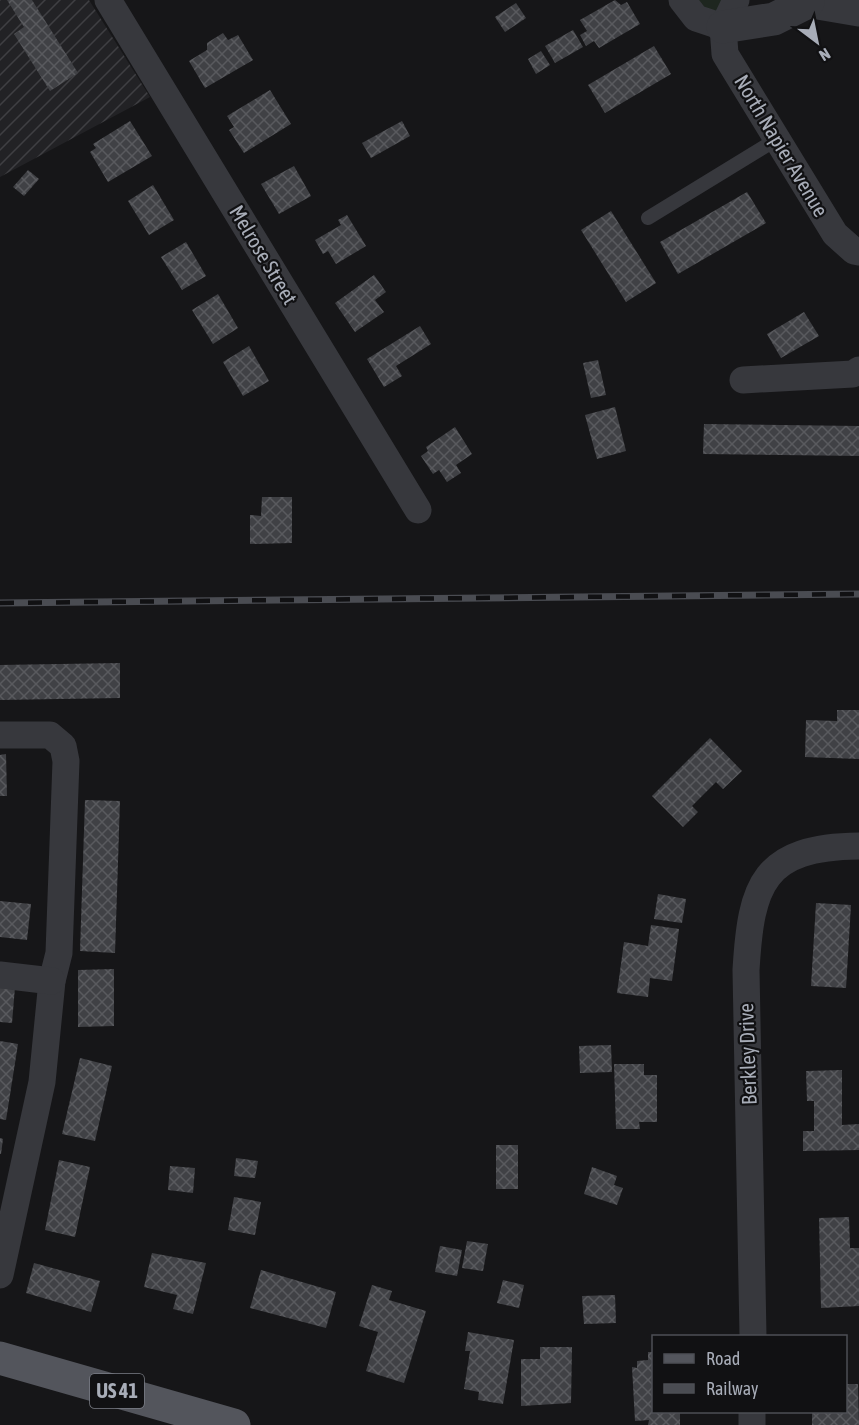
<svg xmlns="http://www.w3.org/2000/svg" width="859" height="1425" font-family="'Asap Condensed',sans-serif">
<defs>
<pattern id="industrial-furrows" width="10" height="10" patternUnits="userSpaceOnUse" patternTransform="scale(1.5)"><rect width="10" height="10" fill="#222225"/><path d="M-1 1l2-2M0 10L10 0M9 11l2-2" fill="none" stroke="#3f3f43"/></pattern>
<pattern id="park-tufts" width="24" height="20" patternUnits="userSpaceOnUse" patternTransform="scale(1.5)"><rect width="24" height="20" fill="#1e261f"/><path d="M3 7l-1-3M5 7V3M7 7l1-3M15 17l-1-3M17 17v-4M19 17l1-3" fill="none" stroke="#3c433d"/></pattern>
<pattern id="building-cross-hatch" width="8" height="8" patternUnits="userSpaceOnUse" patternTransform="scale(1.5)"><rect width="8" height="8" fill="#404145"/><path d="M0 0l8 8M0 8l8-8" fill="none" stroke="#595a5e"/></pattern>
</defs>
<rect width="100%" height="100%" fill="#161618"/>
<!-- industrial -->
<path fill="url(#industrial-furrows)" d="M0,0H89L150,97L0,177Z"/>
<!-- park -->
<path fill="url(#park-tufts)" d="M693,0H729L725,10L707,14Z"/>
<!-- building -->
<g fill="url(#building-cross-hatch)">
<path d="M7,0H32L78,73L50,91L14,34L24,27Z"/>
<path d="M615,0L621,5L627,2L640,24L599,48L594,41L586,46L580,35L587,31L580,20Z"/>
<path d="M516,3L526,18L505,32L495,17Z"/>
<path d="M573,30L583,47L555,63L545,46Z"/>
<path d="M223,33L228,40L238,35L253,60L205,88L189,61L207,50V43Z"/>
<path d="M654,46L671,74L605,113L588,85Z"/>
<path d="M541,51L550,65L536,74L528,59Z"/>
<path d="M270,90L291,124L244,153L229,130L234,127L227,116Z"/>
<path d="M130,121L152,156L108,182L90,152L96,148L93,144Z"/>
<path d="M402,121L410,136L371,158L362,143Z"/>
<path d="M294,166L311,196L279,214L261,184Z"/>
<path d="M28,170L39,179L24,196L13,187Z"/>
<path d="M153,185L174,220L149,235L128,201Z"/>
<path d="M747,192L766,223L678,274L660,242Z"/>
<path d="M611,211L656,283L626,302L581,230Z"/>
<path d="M347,215L366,246L336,264L328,251L323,254L315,240L341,225L338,220Z"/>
<path d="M186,242L206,276L182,290L161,257Z"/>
<path d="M374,275L386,292L375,300L384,312L355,332L335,303Z"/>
<path d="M218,294L238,328L213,344L192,310Z"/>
<path d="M804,312L819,336L781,358L767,334Z"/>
<path d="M420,326L431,344L396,366L402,376L384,387L367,359Z"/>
<path d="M249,346L269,381L243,396L223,362Z"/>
<path d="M598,360L606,395L591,398L583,363Z"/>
<path d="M615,407L626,451L597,459L585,415Z"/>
<path d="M704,424L859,426V456L703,454Z"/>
<path d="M455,427L472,454L456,465L461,473L447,482L439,470L433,474L421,456L428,451L426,447Z"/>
<path d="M262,497H292V543L250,544V515L261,516Z"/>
<path d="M120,663V698L0,700V665Z"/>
<path d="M837,710H859V759L805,757L806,720L837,721Z"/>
<path d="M710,738L742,771L723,789L716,782L692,806L698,812L683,827L652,796Z"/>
<path d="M6,754L7,796H0V755Z"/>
<path d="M85,800L120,801L115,953L80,951Z"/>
<path d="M658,894L686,899L682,923L654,919Z"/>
<path d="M0,901L31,904L27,940L0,937Z"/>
<path d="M816,903L851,905L846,988L811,986Z"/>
<path d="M651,925L679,929L672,981L650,978L648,997L617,993L624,942L648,946Z"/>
<path d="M114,969V1026L78,1027V970Z"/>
<path d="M0,986L15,987L12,1023L0,1022Z"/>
<path d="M0,1041L18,1044L6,1120L0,1119Z"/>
<path d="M611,1045L612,1072L580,1073L579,1046Z"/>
<path d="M80,1058L112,1066L95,1141L62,1134Z"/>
<path d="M614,1064H644V1075H657V1122H639L640,1129H616Z"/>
<path d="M842,1070V1125L859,1124V1150L803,1151V1131H814V1101H807L806,1071Z"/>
<path d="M0,1138L3,1139L1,1154H0Z"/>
<rect x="496" y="1145" width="22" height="44"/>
<path d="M236,1158L258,1161L255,1178L234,1176Z"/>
<path d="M59,1160L90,1167L75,1237L45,1230Z"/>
<path d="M170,1166L195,1168L193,1193L168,1190Z"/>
<path d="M592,1167L617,1176L614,1185L623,1188L617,1205L584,1194Z"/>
<path d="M234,1197L261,1202L255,1235L228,1230Z"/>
<path d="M849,1217L850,1248H859V1306L821,1308L819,1218Z"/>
<path d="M467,1241L488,1244L483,1271L462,1268Z"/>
<path d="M440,1246L462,1250L457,1276L435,1272Z"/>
<path d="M152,1253L206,1263L193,1314L173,1309L177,1295L144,1287Z"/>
<path d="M34,1263L100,1281L91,1312L26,1293Z"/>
<path d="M261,1270L336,1292L326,1328L250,1308Z"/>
<path d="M503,1280L524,1285L519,1308L497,1303Z"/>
<path d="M372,1285L392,1291L389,1300L426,1311L404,1383L366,1371L378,1332L359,1326Z"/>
<path d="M615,1295L616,1323L584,1324L582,1296Z"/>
<path d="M468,1332L514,1340L503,1404L478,1400L479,1392L464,1389L470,1351H465Z"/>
<path d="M540,1347H572L571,1403L521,1406V1359H540Z"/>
<path d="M648,1352H654V1412H680V1425H648L649,1420L635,1421L632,1367L637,1368V1361L648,1360Z"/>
<path d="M846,1384H858L859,1425H812V1412H846Z"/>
</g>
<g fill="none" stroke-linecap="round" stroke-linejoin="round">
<!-- service -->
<path stroke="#37383d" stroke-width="14" d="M648,218L777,139"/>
<!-- minor -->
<g stroke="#37383d" stroke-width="27">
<path d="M108,0L418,510"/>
<path d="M682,0L696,18L723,27"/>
<path d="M736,0L723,27L725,54L835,234L854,251L859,252"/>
<path d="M743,380L853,374L859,370"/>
<path d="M0,735H50L63,746L66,761L59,953L52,981L42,1082L0,1275"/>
<path d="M0,975L52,981"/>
<path d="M753,1336L746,970C751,884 763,847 859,846"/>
<path d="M752,1425V1412"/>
</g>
<!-- tertiary -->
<g stroke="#37383d" stroke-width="33">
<path d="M800,0L859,10"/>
<path d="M723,27L774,19L808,2"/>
</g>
<!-- primary -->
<path stroke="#53555c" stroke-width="33" d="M0,1358L234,1425"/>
<defs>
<path id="rail" d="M0,603L859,594"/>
</defs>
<!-- rail casing -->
<use href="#rail" stroke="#4a4c52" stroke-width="7"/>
<!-- rail -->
<use href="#rail" stroke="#111113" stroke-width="4.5" stroke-dasharray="14" stroke-linecap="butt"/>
</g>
<g text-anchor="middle" stroke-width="4.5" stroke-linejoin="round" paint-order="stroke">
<!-- shield labels -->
<rect fill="#111113" stroke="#7b7e86" stroke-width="1.5" x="90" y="1374" width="54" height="34" rx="4.5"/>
<g font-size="20" font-weight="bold" fill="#a8adb8">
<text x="117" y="1398">US 41</text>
</g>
<!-- street labels -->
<g font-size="21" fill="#a8adb8" stroke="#111113">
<text transform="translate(781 146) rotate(59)" y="7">North Napier Avenue</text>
<text transform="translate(263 255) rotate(59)" y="7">Melrose Street</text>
<text transform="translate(748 1054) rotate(-92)" y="7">Berkley Drive</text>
</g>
</g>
<!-- legend -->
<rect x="652" y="1335" width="195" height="78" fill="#111113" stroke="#4d4f55" stroke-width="1.5"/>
<rect x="664" y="1354" width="30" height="9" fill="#53555c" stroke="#4d4f55" stroke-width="1.5"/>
<text x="706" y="1365" font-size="18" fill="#a8adb8">Road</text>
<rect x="664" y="1384" width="30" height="9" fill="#4a4c52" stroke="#4d4f55" stroke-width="1.5"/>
<text x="706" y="1395" font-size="18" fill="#a8adb8">Railway</text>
<!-- north arrow -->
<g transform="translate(817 42) rotate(148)" stroke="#111113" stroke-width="4.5" paint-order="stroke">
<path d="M0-4.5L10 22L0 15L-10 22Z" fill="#a8adb8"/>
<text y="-9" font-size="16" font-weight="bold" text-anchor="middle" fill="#a8adb8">N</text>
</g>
</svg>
